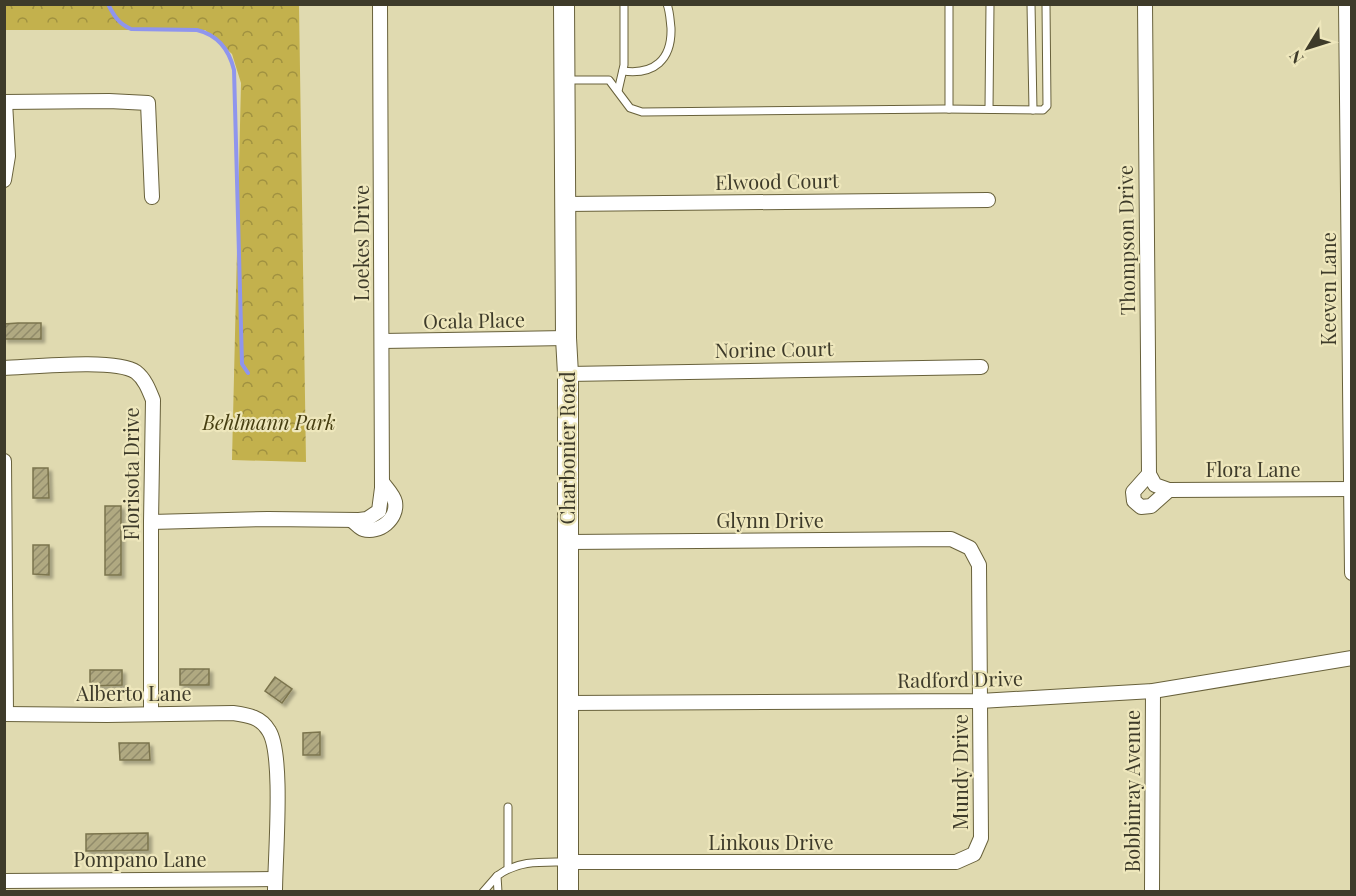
<svg xmlns="http://www.w3.org/2000/svg" width="1356" height="896" font-family="'Playfair Display',serif">
<defs>
<pattern id="forest-crowns" width="20" height="18" patternUnits="userSpaceOnUse" patternTransform="scale(1.5)"><rect width="20" height="18" fill="#c3b14d"/><path d="M2 6a3 3 0 1 1 6 0M12 15a3 3 0 1 1 6 0" fill="none" stroke="#a09140"/></pattern>
<pattern id="building-hatch" width="6" height="6" patternUnits="userSpaceOnUse" patternTransform="scale(1.5)"><rect width="6" height="6" fill="#b0a981"/><path d="M-1 1l2-2M0 6l6-6M5 7l2-2" fill="none" stroke="#918b6a"/></pattern>
<filter id="shadow"><feDropShadow dx="3.5" dy="3.5" stdDeviation="1.5" flood-color="#0004"/></filter>
</defs>
<rect width="100%" height="100%" fill="#e0dab0"/>
<!-- forest -->
<path fill="url(#forest-crowns)" d="M4,5H299L306,462L232,460L241,83L232,54L205,30H5Z"/>
<g fill="none" stroke-linecap="round" stroke-linejoin="round">
<!-- stream -->
<path stroke="#8f95ed" stroke-width="4" d="M108,4C114,16 119,24 131,29L197,30C218,35 229,49 234,70L242,364L248,373"/>
</g>
<!-- building -->
<g fill="url(#building-hatch)" stroke="#7b744d" stroke-width="1.5" filter="url(#shadow)">
<path d="M18,323H41V339H4V324Z"/>
<path d="M33,468H48L49,498H33Z"/>
<rect x="105" y="506" width="16" height="69"/>
<path d="M33,545H49V575L33,574Z"/>
<rect x="180" y="669" width="29" height="16"/>
<path d="M90,670H122V685L90,686Z"/>
<path d="M275,677L292,689L282,703L265,691Z"/>
<path d="M320,732V755H303V733Z"/>
<path d="M119,743H149L150,760H120Z"/>
<path d="M148,833V850L86,851V834Z"/>
</g>
<g fill="none" stroke-linecap="round" stroke-linejoin="round">
<defs>
<g id="service">
<path d="M949,4V109"/>
<path d="M1031,4L1033,110"/>
<path d="M623,71C654,75 672,60 671,28C670,20 670,12 667,4"/>
<path d="M568,80H609L630,108L642,112L944,109L1043,110L1047,106L1046,4"/>
<path d="M618,91L624,65V4"/>
<path d="M989,109L990,4"/>
<path d="M508,807V868"/>
<path d="M483,892L497,876"/>
<path d="M498,892L497,876C518,860 542,862 567,862"/>
</g>
<g id="minor">
<path d="M1145,4L1149,474L1155,485L1169,490L1352,489"/>
<path d="M1346,4L1352,573"/>
<path d="M4,102L109,101L148,103L152,197"/>
<path d="M4,180L8,156L5,102"/>
<path d="M566,204L988,200"/>
<path d="M382,341L566,338"/>
<path d="M4,368C32,367 116,358 136,372C145,379 149,390 153,400L151,522V714"/>
<path d="M568,374L981,367"/>
<path d="M4,461L6,714"/>
<path d="M1149,474L1133,492L1134,501L1141,507L1151,506L1169,490"/>
<path d="M351,520C355,522 359,528 363,529C379,534 398,519 395,502C393,494 386,488 382,482"/>
<path d="M151,522L268,519L359,520L367,519L379,511L382,488L380,4"/>
<path d="M567,703L980,701L1153,691L1352,658"/>
<path d="M4,714L107,715L233,713C248,715 261,717 269,731C284,755 275,858 275,892"/>
<path d="M567,862H956L974,854L981,838L979,565L970,548L951,539L568,542"/>
<path d="M4,881L275,879"/>
<path d="M1152,892L1153,691"/>
</g>
<path id="secondary" d="M564,4L566,338L568,374V892"/>
</defs>
<!-- service casing -->
<use href="#service" stroke="#68613b" stroke-width="9"/>
<!-- minor casing -->
<use href="#minor" stroke="#68613b" stroke-width="16"/>
<!-- secondary casing -->
<use href="#secondary" stroke="#68613b" stroke-width="22"/>
<!-- service -->
<use href="#service" stroke="#fff" stroke-width="7"/>
<!-- minor -->
<use href="#minor" stroke="#fff" stroke-width="14"/>
<!-- secondary -->
<use href="#secondary" stroke="#fff" stroke-width="20"/>
</g>
<g text-anchor="middle" stroke-width="4.5" stroke-linejoin="round" paint-order="stroke">
<!-- street labels -->
<g font-size="20" fill="#3e3b2a" stroke="#eee7bc">
<text transform="translate(777 182) rotate(-1)" y="7">Elwood Court</text>
<text transform="translate(1127 240) rotate(-91)" y="7">Thompson Drive</text>
<text transform="translate(362 243) rotate(-90)" y="7">Loekes Drive</text>
<text transform="translate(1329 289) rotate(-90)" y="7">Keeven Lane</text>
<text transform="translate(474 321) rotate(-1)" y="7">Ocala Place</text>
<text transform="translate(774 350) rotate(-1)" y="7">Norine Court</text>
<text transform="translate(568 448) rotate(-90)" y="7">Charbonier Road</text>
<text x="1253" y="477">Flora Lane</text>
<text transform="translate(132 474) rotate(-90)" y="7">Florisota Drive</text>
<text x="770" y="528">Glynn Drive</text>
<text transform="translate(960 680) rotate(-1)" y="7">Radford Drive</text>
<text x="134" y="701">Alberto Lane</text>
<text transform="translate(961 772) rotate(-90)" y="7">Mundy Drive</text>
<text transform="translate(1133 791) rotate(-90)" y="7">Bobbinray Avenue</text>
<text x="771" y="850">Linkous Drive</text>
<text x="140" y="867">Pompano Lane</text>
</g>
<!-- park labels -->
<g font-size="20" font-style="italic" fill="#463e11" stroke="#eee7bc">
<text x="269" y="430">Behlmann Park</text>
</g>
</g>
<!-- border -->
<rect width="1356" height="896" fill="none" stroke="#3e3b2a" stroke-width="12"/>
<!-- north arrow -->
<g transform="translate(1308 48) rotate(232)" stroke="#eee7bc" stroke-width="4.5" paint-order="stroke">
<path d="M0-4.5L10 22L0 15L-10 22Z" fill="#3e3b2a"/>
<text y="-9" font-size="16" font-weight="bold" text-anchor="middle" fill="#3e3b2a">N</text>
</g>
</svg>
